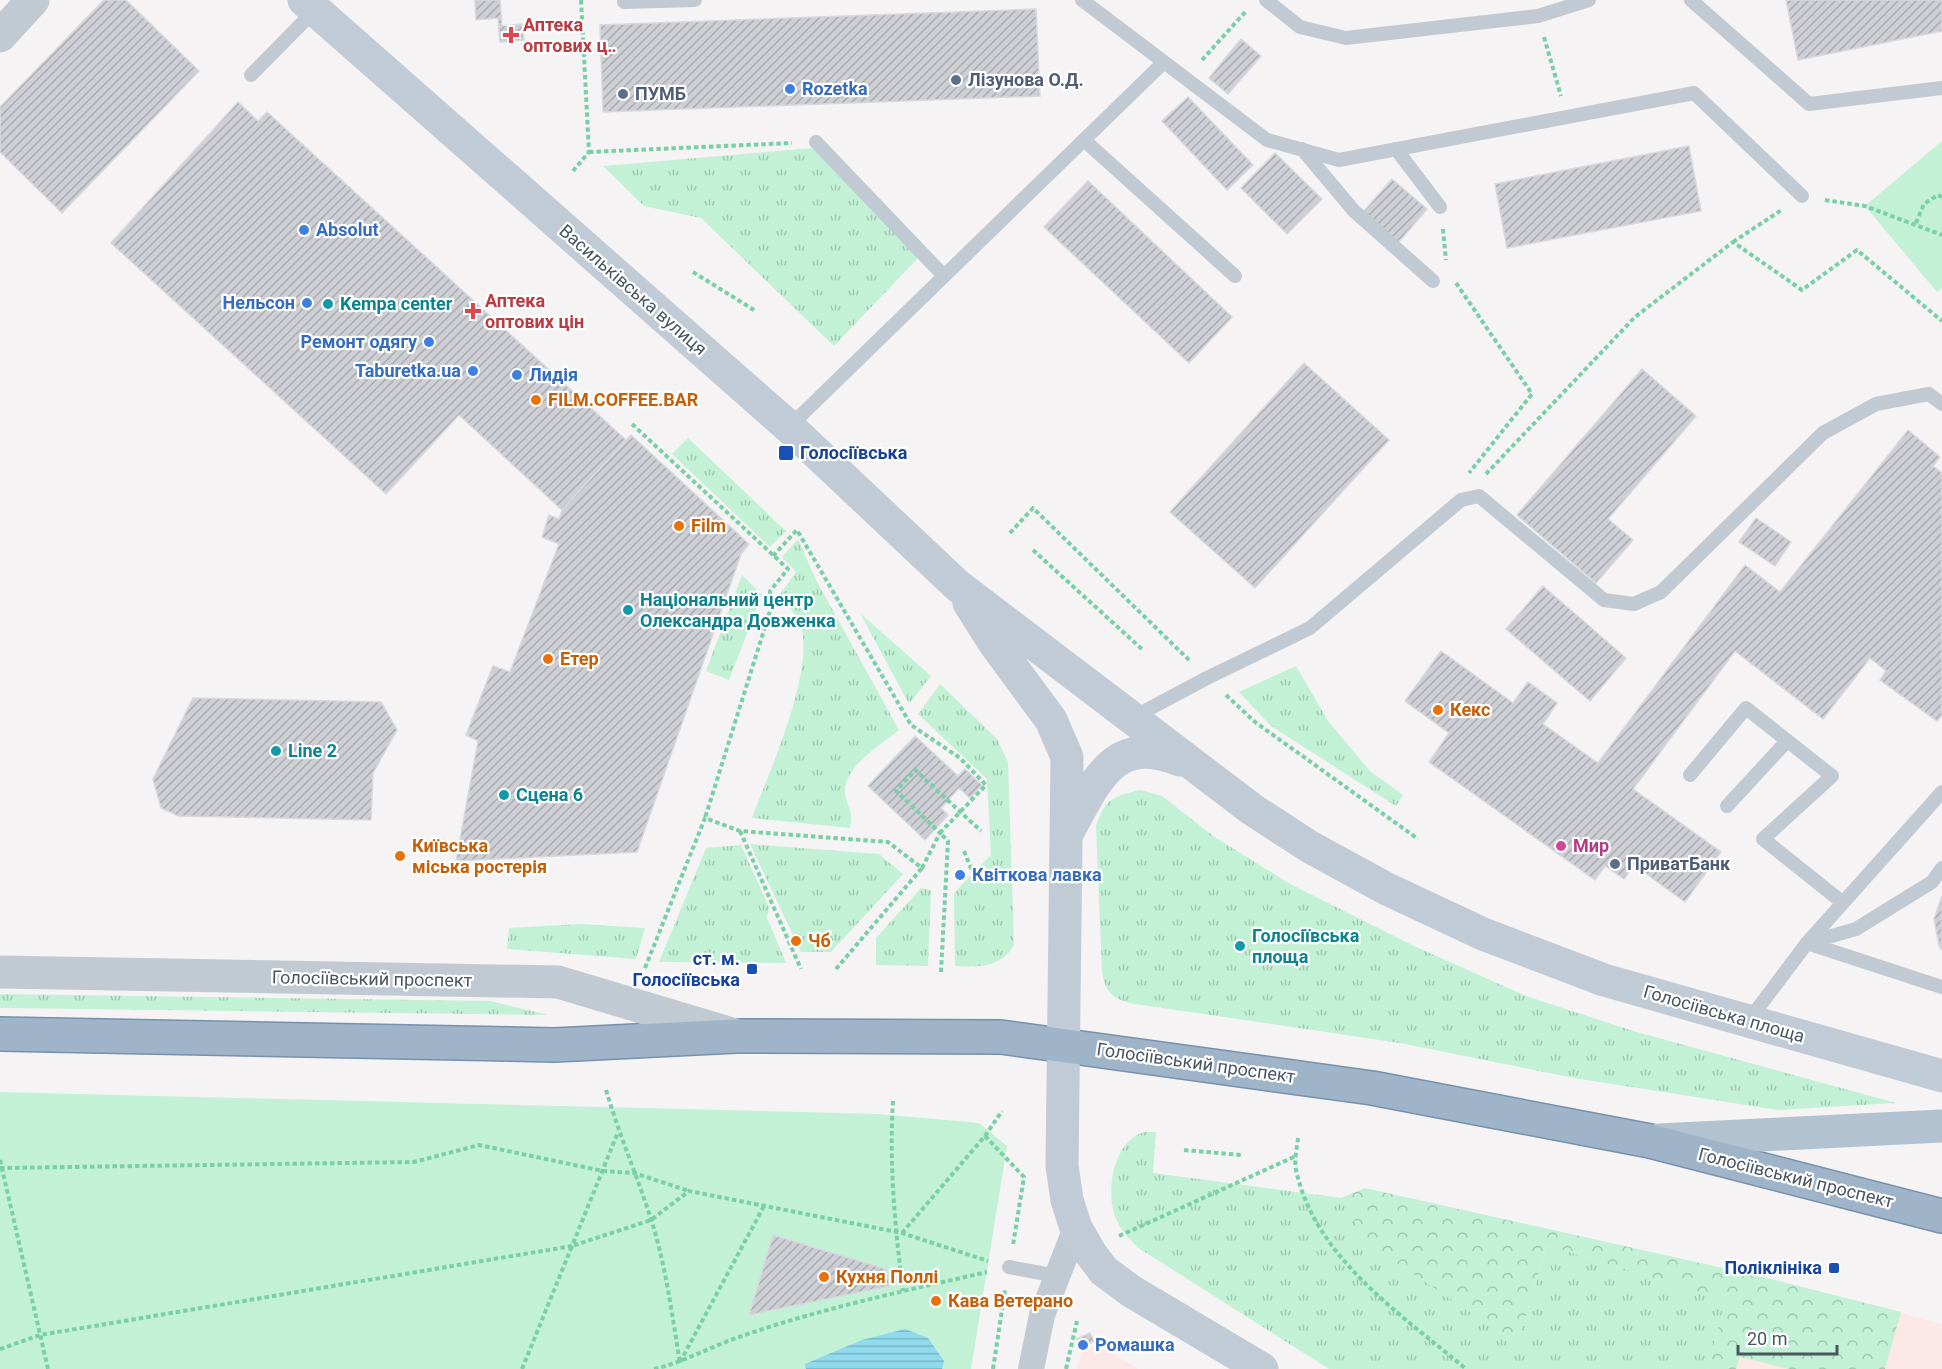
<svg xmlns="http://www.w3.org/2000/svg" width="1942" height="1369" font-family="Roboto,sans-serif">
<defs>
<pattern id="grass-tufts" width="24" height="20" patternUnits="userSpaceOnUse" patternTransform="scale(1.5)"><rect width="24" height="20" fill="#c3f1d5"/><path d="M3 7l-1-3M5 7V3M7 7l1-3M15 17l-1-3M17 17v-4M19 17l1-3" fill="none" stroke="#a0c6b0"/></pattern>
<pattern id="forest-crowns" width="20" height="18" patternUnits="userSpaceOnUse" patternTransform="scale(1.5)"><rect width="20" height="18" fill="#c3f1d5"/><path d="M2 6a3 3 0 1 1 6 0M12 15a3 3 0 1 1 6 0" fill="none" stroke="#a0c6b0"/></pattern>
<pattern id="water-rules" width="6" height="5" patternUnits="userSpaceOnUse" patternTransform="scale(1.5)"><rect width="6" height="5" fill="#90daee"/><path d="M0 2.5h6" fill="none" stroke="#78b4c4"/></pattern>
<pattern id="building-hatch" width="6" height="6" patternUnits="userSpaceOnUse" patternTransform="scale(1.5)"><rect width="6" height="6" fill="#cdcfd5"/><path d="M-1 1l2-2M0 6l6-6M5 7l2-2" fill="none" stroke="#a8abb0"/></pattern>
</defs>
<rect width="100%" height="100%" fill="#f5f3f3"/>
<!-- medical -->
<g fill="#fce8e6">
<path d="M1763,1277L1942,1324V1369H1736Z"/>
<path d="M1098,1345L1138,1369H1077L1082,1352Z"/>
</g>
<!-- grass -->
<g fill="url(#grass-tufts)">
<path d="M813,148L919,257L834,346L701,218L644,206L603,166Z"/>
<path d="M688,438L786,531L770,547L672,454Z"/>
<path d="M798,539L816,580L899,730C881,745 844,766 845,792C846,808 854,807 850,828L752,818C770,769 814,676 801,625C799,616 785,604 779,596L796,572L782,557Z"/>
<path d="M742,575L762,595L729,680L706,671Z"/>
<path d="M860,613L931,676L909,704Z"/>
<path d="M1296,666L1328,721L1370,771L1403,795L1396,806L1271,726L1239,692Z"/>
<path d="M940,684L997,739L1008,762L1014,945C1001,968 979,967 955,966L954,893L991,855L987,779L918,714Z"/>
<path d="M1141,790L1162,796L1213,836L1290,884L1414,946L1526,996L1633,1031L1896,1103L1778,1110L1574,1078L1400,1043L1129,1003C1110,997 1105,990 1102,971L1096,826C1105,799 1113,796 1141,790Z"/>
<path d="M750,844L879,854L903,874L831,952H801Z"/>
<path d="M741,845L769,907L767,918L786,963L659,962L706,848Z"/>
<path d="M921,888L931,890L928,966L876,965V938Z"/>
<path d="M580,924L645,928L636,959L507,949L509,928Z"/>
<path d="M0,994L490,1001L548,1015L0,1008Z"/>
<path d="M1144,1132H1156L1153,1173L1341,1198L1370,1245L1518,1343L1547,1245L1726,1300L1708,1369H1329L1137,1247C1130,1239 1121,1230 1117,1221C1104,1194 1113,1141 1144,1132Z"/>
</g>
<!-- forest -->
<path fill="url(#forest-crowns)" d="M1365,1188L1763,1277L1901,1312L1885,1369H1789L1740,1357L1736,1369H1708L1725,1300L1547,1245L1518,1343L1369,1245L1341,1198Z"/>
<!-- park -->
<g fill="#c3f1d5">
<path d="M1942,141V288L1937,292L1865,206Z"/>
<path d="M0,1092L879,1114L979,1123L1007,1146L971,1369H0Z"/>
</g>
<!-- water -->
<path fill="url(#water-rules)" d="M905,1329L928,1338L944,1361L942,1369H806L805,1364L862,1340Z"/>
<!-- building -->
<g fill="url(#building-hatch)" stroke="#d7d9de" stroke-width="1.5">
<path d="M104,0H126L199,71L62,213L0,152V107Z"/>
<path d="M475,0H500L502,26L522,24L524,40L500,42L498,18L476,20Z"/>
<path d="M1786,0H1942V31L1798,60Z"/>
<path d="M1036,9L1040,96L603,112L600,25Z"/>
<path d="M1241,39L1261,56L1228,94L1209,78Z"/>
<path d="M1188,97L1253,165L1227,190L1162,121Z"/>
<path d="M238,102L258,121L267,112L626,440L562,510L459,415L386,494L111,243Z"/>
<path d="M1689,146L1701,211L1507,248L1495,184Z"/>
<path d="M1275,153L1322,199L1287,234L1241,188Z"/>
<path d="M1392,179L1427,209L1398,243L1363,212Z"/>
<path d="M1088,181L1232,317L1189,363L1044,227Z"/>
<path d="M1304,363L1389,440L1255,588L1170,512Z"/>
<path d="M1642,369L1696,416L1608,519L1633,540L1596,583L1517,515Z"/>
<path d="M1908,430L1940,457L1933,466L1942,473V715L1937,721L1880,680L1886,671L1870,658L1823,719L1735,651L1633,789L1721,852L1685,902L1634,865L1624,879L1605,866L1595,880L1429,762L1449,733L1405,701L1441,651L1513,703L1528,682L1557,703L1543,724L1598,763L1745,565L1780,592Z"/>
<path d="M631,435L749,544L741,554L637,852L456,861L478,741L466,735L493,666L510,672L559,544L542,537L549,515L559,519L562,510Z"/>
<path d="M1756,518L1791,542L1775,566L1739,542Z"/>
<path d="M1543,586L1626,658L1590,701L1506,629Z"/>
<path d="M193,698L381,702L397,730L373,773L371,820L178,816L161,808L153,779Z"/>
<path d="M915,736L958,776L965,769L982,785L970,798L959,788L941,808L948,815L925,840L868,786Z"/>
<path d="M1942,896V950L1939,946L1934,919Z"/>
<path d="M773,1235L886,1269L890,1286L749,1315Z"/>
<path d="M1090,1333L1094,1341L1080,1349L1077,1339Z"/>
</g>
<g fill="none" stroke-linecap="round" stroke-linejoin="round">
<defs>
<path id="trunk" d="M0,1034L555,1045L736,1036L1001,1037L1372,1088L1650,1141L1942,1216"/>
</defs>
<!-- trunk casing -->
<use href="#trunk" stroke="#7690ad" stroke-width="36"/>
<!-- path -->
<g stroke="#7ad0a6" stroke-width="4" stroke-dasharray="4.5 3" stroke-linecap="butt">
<path d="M1544,37L1561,96"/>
<path d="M1202,60L1247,10"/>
<path d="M589,152L792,143"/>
<path d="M573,171L589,152L581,0"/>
<path d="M1825,200L1865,206L1942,235"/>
<path d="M1916,223L1924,204L1938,195L1942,197"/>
<path d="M1443,229L1446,260"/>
<path d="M1733,242L1783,209"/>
<path d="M693,272L754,310"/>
<path d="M1456,283L1532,394L1469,473"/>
<path d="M632,424L788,569L770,591L771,608L705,818"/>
<path d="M1486,474L1635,317L1733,242L1802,290L1857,250L1942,321"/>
<path d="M1010,533L1033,508L1190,661"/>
<path d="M1033,550L1144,651"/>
<path d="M773,556L797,530L911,725L960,758L986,785L940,833L948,841L941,972"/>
<path d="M1226,695L1255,722L1418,839"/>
<path d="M740,831L801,969"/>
<path d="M964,851L977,883"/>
<path d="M645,968L705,818L740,831L888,842L922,868L940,833L896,791L915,770L981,831"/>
<path d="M836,969L922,868"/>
<path d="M606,1090C619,1134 637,1176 651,1219C666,1266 672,1315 680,1363"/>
<path d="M893,1101C889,1164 895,1228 903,1291"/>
<path d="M985,1136L1024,1177L1013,1245"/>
<path d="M1298,1138C1297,1148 1294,1160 1296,1170C1315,1258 1401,1314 1466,1369"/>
<path d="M1184,1150L1241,1155"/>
<path d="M0,1160L48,1369"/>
<path d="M0,1168L414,1162L479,1145L603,1171L634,1173L689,1191"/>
<path d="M902,1233L985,1136L1002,1111"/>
<path d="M1119,1236L1296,1156"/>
<path d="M0,1349L40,1335L572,1246L618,1132"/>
<path d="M680,1362L764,1206"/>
<path d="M522,1369L572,1246L651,1220L689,1191L902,1233L988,1261"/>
<path d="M654,1369C684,1362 710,1347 739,1337C819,1309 904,1291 987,1272"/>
<path d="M993,1369L1005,1290"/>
<path d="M1066,1369L1077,1321"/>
</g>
<!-- service -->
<g stroke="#c1cad2" stroke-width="14">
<path d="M1082,0L1267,140L1339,160L1694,93L1802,196"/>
<path d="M1266,0L1300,27L1346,38L1538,16L1589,0"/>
<path d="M1691,0L1809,104L1942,88"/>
<path d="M624,2L695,0"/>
<path d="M251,75L315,10"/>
<path d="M1084,140L1235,276"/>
<path d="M816,142L944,276"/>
<path d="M1302,149L1354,211L1433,281"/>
<path d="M1396,149L1440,207"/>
<path d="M789,427L1162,64"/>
<path d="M1132,718L1207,678L1310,628L1461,500L1479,496L1604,600L1634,604L1661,592L1823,433L1876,404L1929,394L1942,404"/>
<path d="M1690,775L1746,708L1832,776L1763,839L1842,902"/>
<path d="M1727,806L1787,741"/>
<path d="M1807,943L1856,929L1932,882L1942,868"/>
<path d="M1807,943L1942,987"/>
<path d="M1749,1020L1807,943L1942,792"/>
<path d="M1009,1267L1057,1276"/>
</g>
<!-- minor -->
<path stroke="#c1cad2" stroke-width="26" d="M1031,1369L1042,1315L1076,1228"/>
<!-- tertiary -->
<g stroke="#c1cad2" stroke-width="33">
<path d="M0,36L33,0"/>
<path d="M0,972L558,982L732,1034"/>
</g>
<!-- secondary -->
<g stroke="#c1cbd6" stroke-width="33">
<path d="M304,0L789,427L958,586L1253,810L1310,847L1387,889L1483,934L1604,980L1942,1076"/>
<path d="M969,603L995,644L1051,720L1067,757L1062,1166L1067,1200L1076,1228L1091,1254L1104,1271L1131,1291L1262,1369"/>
<path d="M1069,830C1096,781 1114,733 1180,760"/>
</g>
<!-- primary -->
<path stroke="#b3c2d1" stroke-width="33" d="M1659,1140L1942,1126"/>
<!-- trunk -->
<use href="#trunk" stroke="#9fb4c9" stroke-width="33"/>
</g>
<!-- markers -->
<g fill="#e0444e" stroke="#fff" stroke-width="2">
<path d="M508 26h6v6h6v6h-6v6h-6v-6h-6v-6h6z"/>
<path d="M470 302h6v6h6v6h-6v6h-6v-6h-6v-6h6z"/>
</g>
<g fill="#5c6f8a" stroke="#fff" stroke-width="2">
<circle cx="956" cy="80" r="6"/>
<circle cx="623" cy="94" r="6"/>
<circle cx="1615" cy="864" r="6"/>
</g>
<g fill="#3f7fe0" stroke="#fff" stroke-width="2">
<circle cx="790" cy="89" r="6"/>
<circle cx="304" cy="230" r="6"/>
<circle cx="307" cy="303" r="6"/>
<circle cx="429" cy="342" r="6"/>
<circle cx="473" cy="371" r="6"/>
<circle cx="517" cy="375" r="6"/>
<circle cx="960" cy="875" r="6"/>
<circle cx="1083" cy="1345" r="6"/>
</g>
<g fill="#0f9aa8" stroke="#fff" stroke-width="2">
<circle cx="328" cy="304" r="6"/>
<circle cx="628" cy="610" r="6"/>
<circle cx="276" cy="751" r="6"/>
<circle cx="504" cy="795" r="6"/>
<circle cx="1240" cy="946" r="6"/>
</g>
<g fill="#e8710a" stroke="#fff" stroke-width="2">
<circle cx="536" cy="400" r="6"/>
<circle cx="679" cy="526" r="6"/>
<circle cx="548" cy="659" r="6"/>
<circle cx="1438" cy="710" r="6"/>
<circle cx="400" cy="856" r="6"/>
<circle cx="796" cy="941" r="6"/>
<circle cx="824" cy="1277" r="6"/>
<circle cx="936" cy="1301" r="6"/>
</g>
<g fill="#1a4fb4" stroke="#fff" stroke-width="2">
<rect x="778" y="445" width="16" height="16" rx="3"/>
<rect x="746" y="963" width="12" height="12" rx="3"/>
<rect x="1828" y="1262" width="12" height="12" rx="3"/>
</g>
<circle fill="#d1479c" stroke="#fff" stroke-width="2" cx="1561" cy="846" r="6"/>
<g text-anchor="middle" stroke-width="4.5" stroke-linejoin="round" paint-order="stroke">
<!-- health labels -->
<g font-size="18" font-weight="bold" fill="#be3a42" stroke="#fff" text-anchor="start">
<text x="523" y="31">Аптека<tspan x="523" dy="21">оптових ц‥</tspan></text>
<text x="485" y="307">Аптека<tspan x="485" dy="21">оптових цін</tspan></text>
</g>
<!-- service labels -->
<g font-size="18" font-weight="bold" fill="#4e5e75" stroke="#fff" text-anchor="start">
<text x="968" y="86">Лізунова О.Д.</text>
<text x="635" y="100">ПУМБ</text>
<text x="1627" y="870">ПриватБанк</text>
</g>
<!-- shop labels -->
<g font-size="18" font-weight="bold" fill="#366cbe" stroke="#fff" text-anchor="start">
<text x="802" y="95">Rozetka</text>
<text x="316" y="236">Absolut</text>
<text x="295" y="309" text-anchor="end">Нельсон</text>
<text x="417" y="348" text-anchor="end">Ремонт одягу</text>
<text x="461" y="377" text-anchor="end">Taburetka.ua</text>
<text x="529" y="381">Лидія</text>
<text x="972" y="881">Квіткова лавка</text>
<text x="1095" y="1351">Ромашка</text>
</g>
<!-- street labels -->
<g font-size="18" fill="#4a5661" stroke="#fff">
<text transform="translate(633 290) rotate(41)" y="6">Васильківська вулиця</text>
<text transform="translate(372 979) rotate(1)" y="6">Голосіївський проспект</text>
<text transform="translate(1724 1014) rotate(16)" y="6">Голосіївська площа</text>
<text transform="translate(1196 1063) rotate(8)" y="6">Голосіївський проспект</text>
<text transform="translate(1796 1178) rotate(14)" y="6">Голосіївський проспект</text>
</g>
<!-- culture labels -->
<g font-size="18" font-weight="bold" fill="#0d838f" stroke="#fff" text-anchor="start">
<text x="340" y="310">Kempa center</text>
<text x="640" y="606">Національний центр<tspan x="640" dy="21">Олександра Довженка</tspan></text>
<text x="288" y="757">Line 2</text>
<text x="516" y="801">Сцена 6</text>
<text x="1252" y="942">Голосіївська<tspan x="1252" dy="21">площа</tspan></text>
</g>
<!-- food labels -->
<g font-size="18" font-weight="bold" fill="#c56008" stroke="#fff" text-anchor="start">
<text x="548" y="406">FILM.COFFEE.BAR</text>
<text x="691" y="532">Film</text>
<text x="560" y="665">Етер</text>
<text x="1450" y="716">Кекс</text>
<text x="412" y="852">Київська<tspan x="412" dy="21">міська ростерія</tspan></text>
<text x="808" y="947">Чб</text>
<text x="836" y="1283">Кухня Поллі</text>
<text x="948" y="1307">Кава Ветерано</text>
</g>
<!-- transit labels -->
<g font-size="18" font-weight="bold" fill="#164399" stroke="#fff" text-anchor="end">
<text x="800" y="459" text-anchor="start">Голосіївська</text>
<text x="740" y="965">ст. м.<tspan x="740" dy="21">Голосіївська</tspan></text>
<text x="1822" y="1274">Поліклініка</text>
</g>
<!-- hotel labels -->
<g font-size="18" font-weight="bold" fill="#b23c85" stroke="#fff" text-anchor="start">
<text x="1573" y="852">Мир</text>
</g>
</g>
<!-- scale -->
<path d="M1738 1345v9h99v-9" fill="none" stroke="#4a5661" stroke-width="3"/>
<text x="1747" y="1345" font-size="18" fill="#4a5661" stroke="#ffffff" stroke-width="4.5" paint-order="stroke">20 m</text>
</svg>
